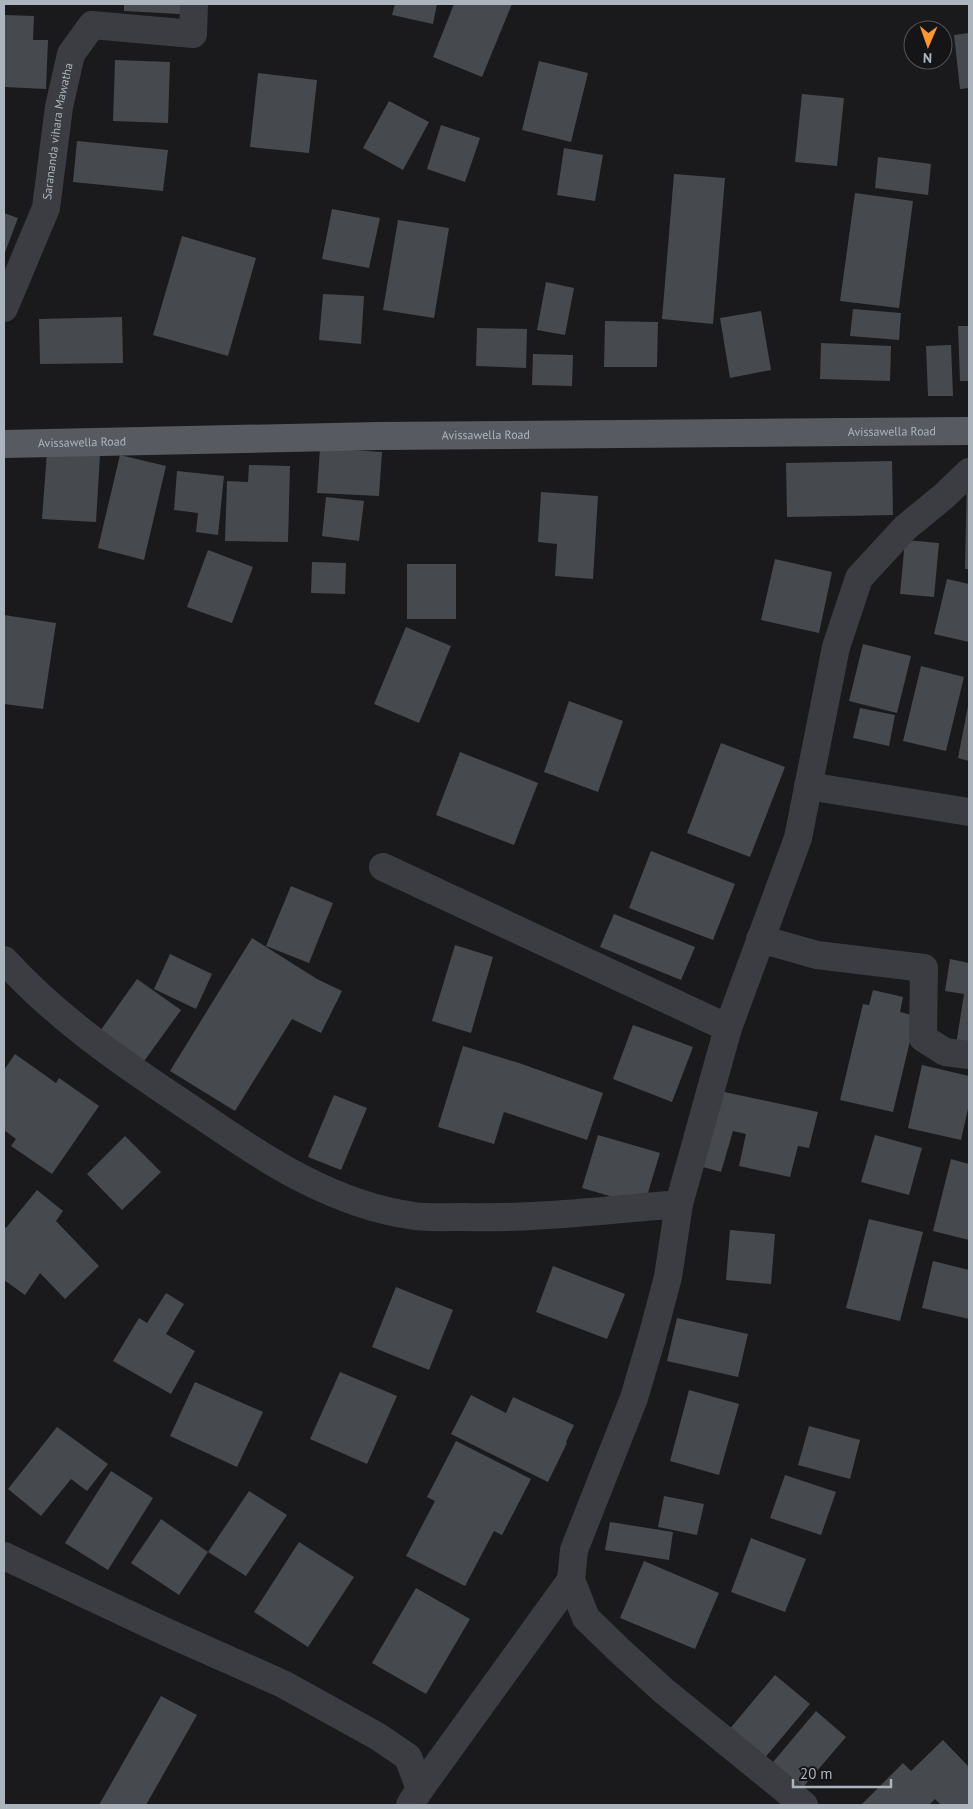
<svg xmlns="http://www.w3.org/2000/svg" width="973" height="1809" font-family="'PT Sans',sans-serif">
<rect width="100%" height="100%" fill="#1a1a1d"/>
<!-- building -->
<g fill="#46494d">
<path d="M124,4H180V14L124,11Z"/>
<path d="M395,4H437L433,24L392,15Z"/>
<path d="M454,4H512L482,77L433,57Z"/>
<path d="M4,15L34,16L33,40H48L46,89L4,87Z"/>
<path d="M969,33V88L960,89L954,35Z"/>
<path d="M115,60L170,62L168,123L113,121Z"/>
<path d="M539,61L588,73L571,142L522,130Z"/>
<path d="M258,73L317,80L309,153L250,147Z"/>
<path d="M802,94L844,98L837,166L795,162Z"/>
<path d="M389,101L429,122L403,170L363,148Z"/>
<path d="M441,125L480,138L465,182L427,169Z"/>
<path d="M77,141L168,150L163,191L73,182Z"/>
<path d="M564,148L603,155L595,201L557,195Z"/>
<path d="M878,157L931,164L928,195L875,188Z"/>
<path d="M674,174L725,178L713,324L662,319Z"/>
<path d="M855,193L913,201L899,308L840,301Z"/>
<path d="M332,209L380,218L369,268L322,259Z"/>
<path d="M4,213L18,218L4,255Z"/>
<path d="M398,220L449,228L434,318L383,310Z"/>
<path d="M182,236L256,258L228,356L153,335Z"/>
<path d="M546,282L574,288L565,335L537,330Z"/>
<path d="M323,294L364,296L361,344L319,340Z"/>
<path d="M853,309L901,313L899,340L850,336Z"/>
<path d="M761,311L771,370L730,378L720,318Z"/>
<path d="M122,317L123,363L40,364L39,319Z"/>
<path d="M605,321L658,322L657,367H604Z"/>
<path d="M958,326H969V381H960Z"/>
<path d="M477,328L527,329L526,368L476,366Z"/>
<path d="M821,343L891,346L890,381L820,379Z"/>
<path d="M951,345L953,396H928L926,346Z"/>
<path d="M533,354L573,355L572,386L532,385Z"/>
<path d="M320,448L382,452L379,496L317,493Z"/>
<path d="M47,452L100,455L96,522L42,519Z"/>
<path d="M120,455L166,466L144,560L98,548Z"/>
<path d="M892,461L893,515L787,517L786,463Z"/>
<path d="M249,465L290,466L288,542L225,541L227,481L248,482Z"/>
<path d="M177,471L224,476L218,535L196,532L198,513L174,510Z"/>
<path d="M967,476H969V569H965Z"/>
<path d="M541,492L598,496L593,579L555,576L557,544L538,542Z"/>
<path d="M326,497L364,501L359,541L322,536Z"/>
<path d="M905,540L939,543L934,597L900,594Z"/>
<path d="M208,550L253,567L232,623L187,607Z"/>
<path d="M775,559L832,572L819,633L761,620Z"/>
<path d="M312,562L346,563L345,594L311,593Z"/>
<rect x="407" y="564" width="49" height="55"/>
<path d="M947,579L969,584V642L934,634Z"/>
<path d="M4,615L56,623L43,709L4,704Z"/>
<path d="M406,627L451,646L419,723L374,704Z"/>
<path d="M863,644L911,656L897,713L849,701Z"/>
<path d="M921,666L964,677L946,751L903,741Z"/>
<path d="M569,701L623,721L598,792L544,772Z"/>
<path d="M968,706H969V761L958,758Z"/>
<path d="M860,708L895,715L889,746L853,738Z"/>
<path d="M721,743L785,767L750,857L687,833Z"/>
<path d="M460,752L538,783L514,845L436,815Z"/>
<path d="M651,851L735,884L713,940L629,908Z"/>
<path d="M291,886L333,903L309,963L266,946Z"/>
<path d="M614,914L695,947L681,980L600,947Z"/>
<path d="M252,938L317,979L342,991L321,1033L292,1019L235,1111L170,1071Z"/>
<path d="M455,945L493,957L471,1033L432,1021Z"/>
<path d="M170,954L212,974L196,1009L154,989Z"/>
<path d="M950,959L969,963V1047L956,1045L964,994L945,991Z"/>
<path d="M137,979L181,1010L142,1064L98,1034Z"/>
<path d="M873,990L903,997L900,1012L916,1016L893,1112L840,1100L863,1004L869,1005Z"/>
<path d="M633,1025L693,1047L672,1102L613,1079Z"/>
<path d="M463,1046L519,1063L603,1093L587,1140L504,1112L494,1144L438,1127Z"/>
<path d="M15,1054L56,1083L59,1078L99,1106L52,1174L11,1146L16,1139L4,1130V1070Z"/>
<path d="M922,1065L969,1076V1104L961,1140L908,1128Z"/>
<path d="M720,1091L818,1112L809,1148L798,1146L790,1177L739,1166L746,1134L733,1131L721,1172L696,1165Z"/>
<path d="M334,1095L367,1108L341,1170L308,1157Z"/>
<path d="M598,1135L660,1153L644,1206L582,1188Z"/>
<path d="M875,1135L922,1148L909,1195L861,1182Z"/>
<path d="M125,1136L161,1172L122,1210L87,1174Z"/>
<path d="M951,1159L969,1164V1240L933,1231Z"/>
<path d="M37,1190L63,1211L56,1221L99,1266L65,1299L40,1273L25,1295L4,1280V1229L5,1227L6,1228Z"/>
<path d="M869,1219L923,1232L900,1321L846,1308Z"/>
<path d="M730,1230L775,1234L771,1284L726,1280Z"/>
<path d="M933,1261L969,1270V1319L922,1308Z"/>
<path d="M553,1266L625,1294L607,1339L536,1312Z"/>
<path d="M396,1287L453,1310L429,1370L372,1347Z"/>
<path d="M166,1293L184,1304L166,1334L195,1351L171,1394L113,1361L139,1318L147,1323Z"/>
<path d="M677,1318L748,1334L738,1377L667,1361Z"/>
<path d="M340,1372L397,1396L367,1464L310,1439Z"/>
<path d="M195,1382L263,1412L237,1467L170,1436Z"/>
<path d="M689,1390L739,1404L719,1475L670,1461Z"/>
<path d="M471,1395L506,1413L513,1397L574,1425L566,1442L567,1443L548,1482L451,1434Z"/>
<path d="M809,1426L860,1440L850,1479L798,1465Z"/>
<path d="M57,1427L108,1464L87,1491L71,1479L41,1516L8,1489Z"/>
<path d="M456,1441L531,1479L502,1535L494,1531L465,1586L406,1556L435,1501L427,1497Z"/>
<path d="M111,1471L153,1498L108,1570L65,1543Z"/>
<path d="M785,1475L836,1492L821,1535L770,1518Z"/>
<path d="M249,1491L287,1515L246,1576L208,1552Z"/>
<path d="M664,1496L704,1504L697,1535L658,1527Z"/>
<path d="M161,1519L208,1552L179,1595L131,1563Z"/>
<path d="M610,1522L673,1532L669,1560L605,1550Z"/>
<path d="M751,1538L806,1559L785,1612L731,1592Z"/>
<path d="M299,1542L354,1577L308,1647L254,1612Z"/>
<path d="M644,1561L719,1593L695,1649L620,1618Z"/>
<path d="M416,1588L470,1619L426,1694L372,1663Z"/>
<path d="M775,1675L810,1704L763,1760L728,1731Z"/>
<path d="M161,1696L197,1715L146,1805H99Z"/>
<path d="M816,1711L846,1737L798,1793L768,1768Z"/>
<path d="M943,1740L969,1767V1805H941L935,1799L929,1805H861L903,1763L911,1771Z"/>
</g>
<g fill="none" stroke-linecap="round" stroke-linejoin="round">
<!-- minor -->
<g stroke="#3b3d42" stroke-width="28">
<path id="s1" d="M4,308L46,208L59,107L71,54L92,25L193,34L194,4"/>
<path d="M808,786L969,812"/>
<path d="M383,867L728,1028"/>
<path d="M760,939L817,955L924,968L923,1038L945,1052L969,1055"/>
<path d="M4,960C57,1018 122,1063 187,1106C258,1154 327,1204 414,1216C430,1218 447,1217 463,1217C535,1219 607,1210 679,1204"/>
<path d="M4,1556L166,1632L283,1684L377,1736L408,1757L420,1789L410,1805"/>
<path d="M420,1789L571,1580"/>
<path d="M804,1805L664,1691L619,1650L586,1618L571,1580L574,1550L634,1398L652,1337L668,1277L679,1204L728,1028L798,838L836,647L859,578L905,528L944,496L969,472"/>
</g>
<!-- major -->
<path stroke="#575b61" stroke-width="28" id="s2" d="M4,444L379,436L969,431"/>
</g>
<g text-anchor="middle" stroke-width="4" stroke-linejoin="round" paint-order="stroke">
<!-- street labels -->
<g font-size="12" fill="#acb4bd" stroke="#151518">
<text dy="4" stroke="none"><textPath href="#s1" startOffset="186">Sarananda vihara Mawatha</textPath></text>
<text dy="4" stroke="none"><textPath href="#s2" startOffset="888">Avissawella Road</textPath></text>
<text dy="4" stroke="none"><textPath href="#s2" startOffset="482">Avissawella Road</textPath></text>
<text dy="4" stroke="none"><textPath href="#s2" startOffset="78">Avissawella Road</textPath></text>
</g>
</g>
<!-- border -->
<rect width="973" height="1809" fill="none" stroke="#acb4bd" stroke-width="10"/>
<!-- north arrow -->
<g transform="translate(928 45) rotate(182)"><circle r="24" fill="#151518" stroke="#51555a"/>
<path d="M0-4L9 19L0 12L-9 19Z" fill="#fc9632"/>
<text y="-8" font-size="14" font-weight="bold" text-anchor="middle" fill="#acb4bd">N</text>
</g>
<!-- scale -->
<path d="M793 1779v8h98v-8" fill="none" stroke="#acb4bd" stroke-width="2.5"/>
<text x="800" y="1779" font-size="15" fill="#acb4bd" stroke="#151518" stroke-width="4" paint-order="stroke">20 m</text>
</svg>
